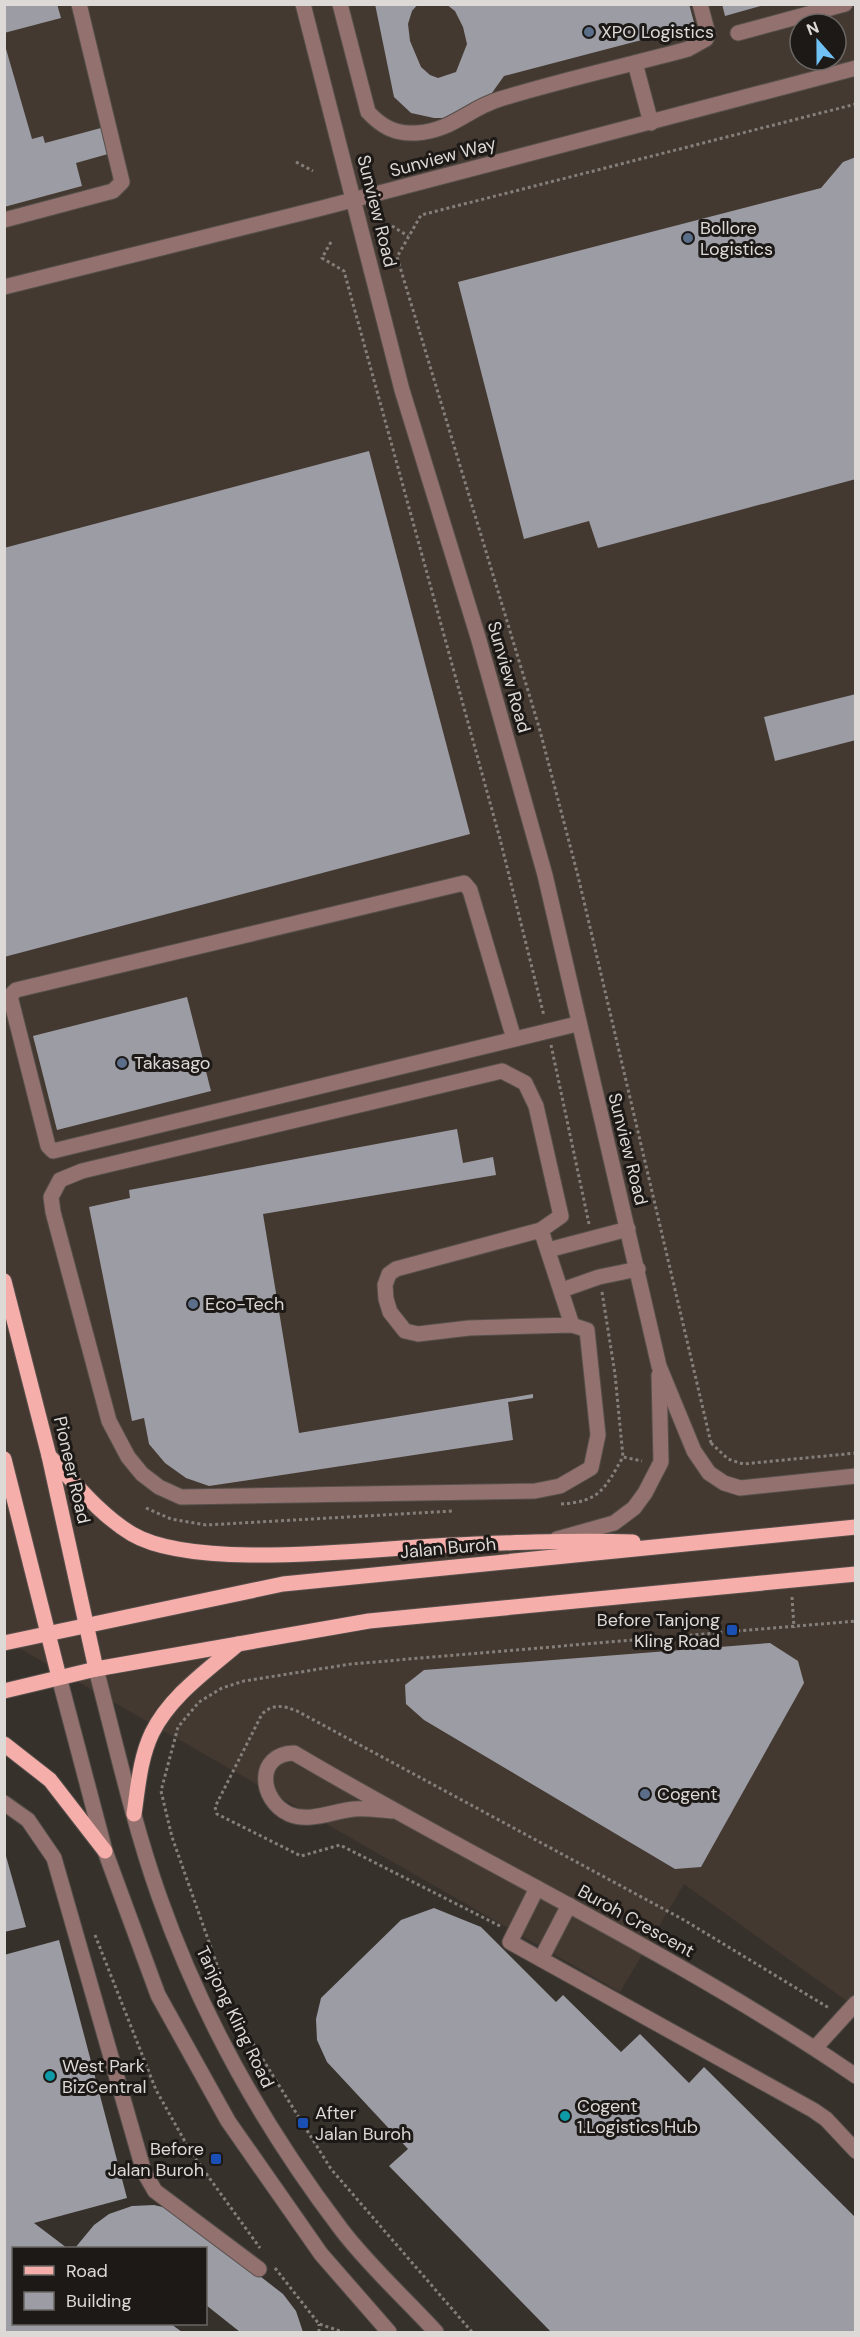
<svg xmlns="http://www.w3.org/2000/svg" width="860" height="2337" font-family="'DM Sans',sans-serif">
<rect width="100%" height="100%" fill="#37312c"/>
<!-- built -->
<path fill="#443931" fill-rule="evenodd" d="M5,5H855V2007L684,1884L620,1992L5,1640ZM800,24H836V60H800Z"/>
<!-- building -->
<g fill="#9c9ca4">
<path d="M4,4H57L61,18L4,33Z"/>
<path d="M375,4H418L412,11L408,24L410,41L421,67L430,75L438,78L456,72L467,44L463,27L455,11L446,4H689L695,26L504,76L489,97L455,118H434L411,113L394,97Z"/>
<path d="M722,4H764V5L725,16Z"/>
<path d="M4,42L32,139L43,136L45,143L101,128L108,154L76,163L82,186L4,207Z"/>
<path d="M856,157V479L598,548L589,521L524,539L458,282L821,188L843,162Z"/>
<path d="M369,451L470,834L4,957V548Z"/>
<path d="M856,694V740L775,761L764,717Z"/>
<path d="M187,997L211,1091L57,1130L33,1036Z"/>
<path d="M457,1129L463,1163L493,1157L496,1175L263,1214L299,1433L533,1394V1398L508,1402L513,1440L209,1486L186,1478L165,1463L149,1444L144,1418L132,1421L89,1207L130,1198L129,1190Z"/>
<path d="M770,1643L798,1661L804,1683L701,1867L675,1869L424,1720L406,1704L405,1685L424,1670Z"/>
<path d="M4,1849L26,1927L4,1932Z"/>
<path d="M434,1908L481,1927L556,2002L563,1995L621,2052L640,2034L689,2083L704,2067L856,2218V2332H551L389,2166L408,2149L327,2062L317,2040L316,2019L321,1998L401,1920Z"/>
<path d="M59,1940L127,2198L34,2223L67,2248H14V2324H171L182,2332H4V1955Z"/>
<path d="M154,2205L175,2210L283,2294L296,2311L303,2332H240L206,2305V2248H75L94,2225L109,2214L132,2206Z"/>
</g>
<g fill="none" stroke-linecap="round" stroke-linejoin="round">
<defs>
<g id="minor">
<path d="M303,4L402,390L478,637L545,875L659,1366L694,1451L709,1473L724,1483L740,1488L856,1476"/>
<path d="M340,4L368,112C382,127 395,134 416,133C452,131 469,108 500,99C562,80 625,66 688,49L706,39L708,34L700,4"/>
<path d="M738,33L845,4"/>
<path d="M635,63L651,123"/>
<path d="M4,220L113,191L122,182L79,4"/>
<path d="M4,287L322,208L856,68"/>
<path d="M514,1039L470,890L464,883L16,990L10,996L48,1146L53,1151L577,1024"/>
<path d="M541,1230L396,1269L389,1274L385,1285L386,1299L390,1312L405,1331L418,1334L469,1328L572,1325L587,1330L598,1435L591,1468L560,1486L535,1491L181,1497L159,1487L142,1474L128,1457L109,1421L53,1212L51,1197L60,1180L82,1171L502,1071L525,1083L536,1106L561,1216L541,1230L572,1325"/>
<path d="M548,1250L628,1229"/>
<path d="M562,1290L599,1277L638,1269"/>
<path d="M557,1539L614,1523L634,1508L645,1493L661,1462L659,1375"/>
<path d="M96,1669C116,1745 133,1822 159,1896C201,2015 265,2129 341,2229C369,2266 405,2298 436,2332"/>
<path d="M59,1677L105,1851L158,1995L228,2121L321,2254L389,2332"/>
<path d="M4,1803L28,1820L54,1858L144,2172L155,2191L259,2269"/>
<path d="M392,1811C379,1810 366,1808 354,1809C333,1811 309,1823 289,1814C259,1800 255,1754 294,1753C480,1863 677,1954 856,2076"/>
<path d="M537,1888L510,1942L813,2110L826,2119L856,2151"/>
<path d="M541,1959L569,1905"/>
<path d="M815,2048L856,2003"/>
</g>
<g id="major">
<path d="M4,1281L49,1456L96,1669"/>
<path d="M49,1456C75,1483 100,1515 132,1534C193,1570 360,1550 433,1546C500,1543 566,1540 633,1542"/>
<path d="M4,1459L59,1677"/>
<path d="M4,1643L283,1584L856,1527"/>
<path d="M4,1691L96,1669L369,1621L856,1574"/>
<path d="M4,1744L50,1780L105,1851"/>
<path d="M134,1814C138,1787 140,1758 152,1733C170,1696 208,1670 238,1644"/>
</g>
</defs>
<!-- minor casing -->
<use href="#minor" stroke="#554f4b" stroke-width="17"/>
<!-- major casing -->
<use href="#major" stroke="#554f4b" stroke-width="17"/>
<!-- path -->
<g stroke="#847f7b" stroke-width="3" stroke-dasharray="3 3" stroke-linecap="butt">
<path d="M296,162L313,171"/>
<path d="M392,226L408,236"/>
<path d="M331,242L322,258L344,271L500,839L544,1016"/>
<path d="M551,1045L589,1224"/>
<path d="M602,1292L615,1374L623,1457"/>
<path d="M711,1443L578,876L539,727L397,257L421,215L856,104"/>
<path d="M711,1443L728,1459L743,1464L856,1453"/>
<path d="M561,1504C600,1502 605,1488 623,1457L642,1461"/>
<path d="M146,1508L171,1519L206,1525L453,1511"/>
<path d="M792,1597L794,1628"/>
<path d="M500,1926L340,1845L301,1856L217,1814L215,1807L262,1714C274,1703 284,1706 297,1711L684,1920L829,2008"/>
<path d="M95,1935L156,2090L192,2154L260,2248"/>
<path d="M275,2268L319,2324L343,2332"/>
<path d="M319,2332V2324"/>
<path d="M472,2332L331,2169L234,2013L172,1837L161,1791L178,1727L199,1702L222,1688L244,1681L351,1664L856,1621"/>
</g>
<!-- minor -->
<use href="#minor" stroke="#93716e" stroke-width="15"/>
<!-- major -->
<use href="#major" stroke="#f5aea9" stroke-width="15"/>
</g>
<!-- markers -->
<g fill="#5c6f8a" stroke="#1c1917" stroke-width="2">
<circle cx="589" cy="32" r="6"/>
<circle cx="688" cy="238" r="6"/>
<circle cx="122" cy="1063" r="6"/>
<circle cx="193" cy="1304" r="6"/>
<circle cx="645" cy="1794" r="6"/>
</g>
<g fill="#1a4fb4" stroke="#1c1917" stroke-width="2">
<rect x="726" y="1624" width="12" height="12" rx="3"/>
<rect x="297" y="2117" width="12" height="12" rx="3"/>
<rect x="210" y="2153" width="12" height="12" rx="3"/>
</g>
<g fill="#0f9aa8" stroke="#1c1917" stroke-width="2">
<circle cx="50" cy="2076" r="6"/>
<circle cx="565" cy="2116" r="6"/>
</g>
<g text-anchor="middle" stroke-width="6" stroke-linejoin="round" paint-order="stroke">
<!-- poi labels -->
<g font-size="18" fill="#ddd9d6" stroke="#1c1917" text-anchor="start">
<text x="601" y="38">XPO Logistics</text>
<text x="700" y="234">Bollore<tspan x="700" dy="21">Logistics</tspan></text>
<text x="134" y="1069">Takasago</text>
<text x="205" y="1310">Eco-Tech</text>
<text x="720" y="1626" text-anchor="end">Before Tanjong<tspan x="720" dy="21">Kling Road</tspan></text>
<text x="657" y="1800">Cogent</text>
<text x="62" y="2072">West Park<tspan x="62" dy="21">BizCentral</tspan></text>
<text x="577" y="2112">Cogent<tspan x="577" dy="21">1.Logistics Hub</tspan></text>
<text x="315" y="2119">After<tspan x="315" dy="21">Jalan Buroh</tspan></text>
<text x="204" y="2155" text-anchor="end">Before<tspan x="204" dy="21">Jalan Buroh</tspan></text>
</g>
<!-- street labels -->
<g font-size="18" fill="#ddd9d6" stroke="#1c1917">
<text transform="translate(443 157) rotate(-15)" y="6">Sunview Way</text>
<text transform="translate(377 211) rotate(76)" y="6">Sunview Road</text>
<text transform="translate(509 677) rotate(74)" y="6">Sunview Road</text>
<text transform="translate(628 1149) rotate(76)" y="6">Sunview Road</text>
<text transform="translate(72 1470) rotate(77)" y="6">Pioneer Road</text>
<text transform="translate(448 1548) rotate(-5)" y="6">Jalan Buroh</text>
<text transform="translate(636 1921) rotate(29)" y="6">Buroh Crescent</text>
<text transform="translate(235 2017) rotate(64)" y="6">Tanjong Kling Road</text>
</g>
</g>
<!-- border -->
<rect width="860" height="2337" fill="none" stroke="#ddd9d6" stroke-width="12"/>
<!-- legend -->
<rect x="12" y="2247" width="195" height="78" fill="#1c1917" stroke="#696663" stroke-width="1.5"/>
<rect x="24" y="2266" width="30" height="9" fill="#f5aea9" stroke="#696663" stroke-width="1.5"/>
<text x="66" y="2277" font-size="18" fill="#ddd9d6">Road</text>
<rect x="24" y="2292" width="30" height="18" fill="#9c9ca4" stroke="#696663" stroke-width="1.5"/>
<text x="66" y="2307" font-size="18" fill="#ddd9d6">Building</text>
<!-- north arrow -->
<g transform="translate(818 42) rotate(339)"><circle r="28" fill="#1c1917" stroke="#696663" stroke-width="1.5"/>
<path d="M0-4.5L10 22L0 15L-10 22Z" fill="#70c1f4"/>
<text y="-9" font-size="16" font-weight="bold" text-anchor="middle" fill="#ddd9d6">N</text>
</g>
</svg>
